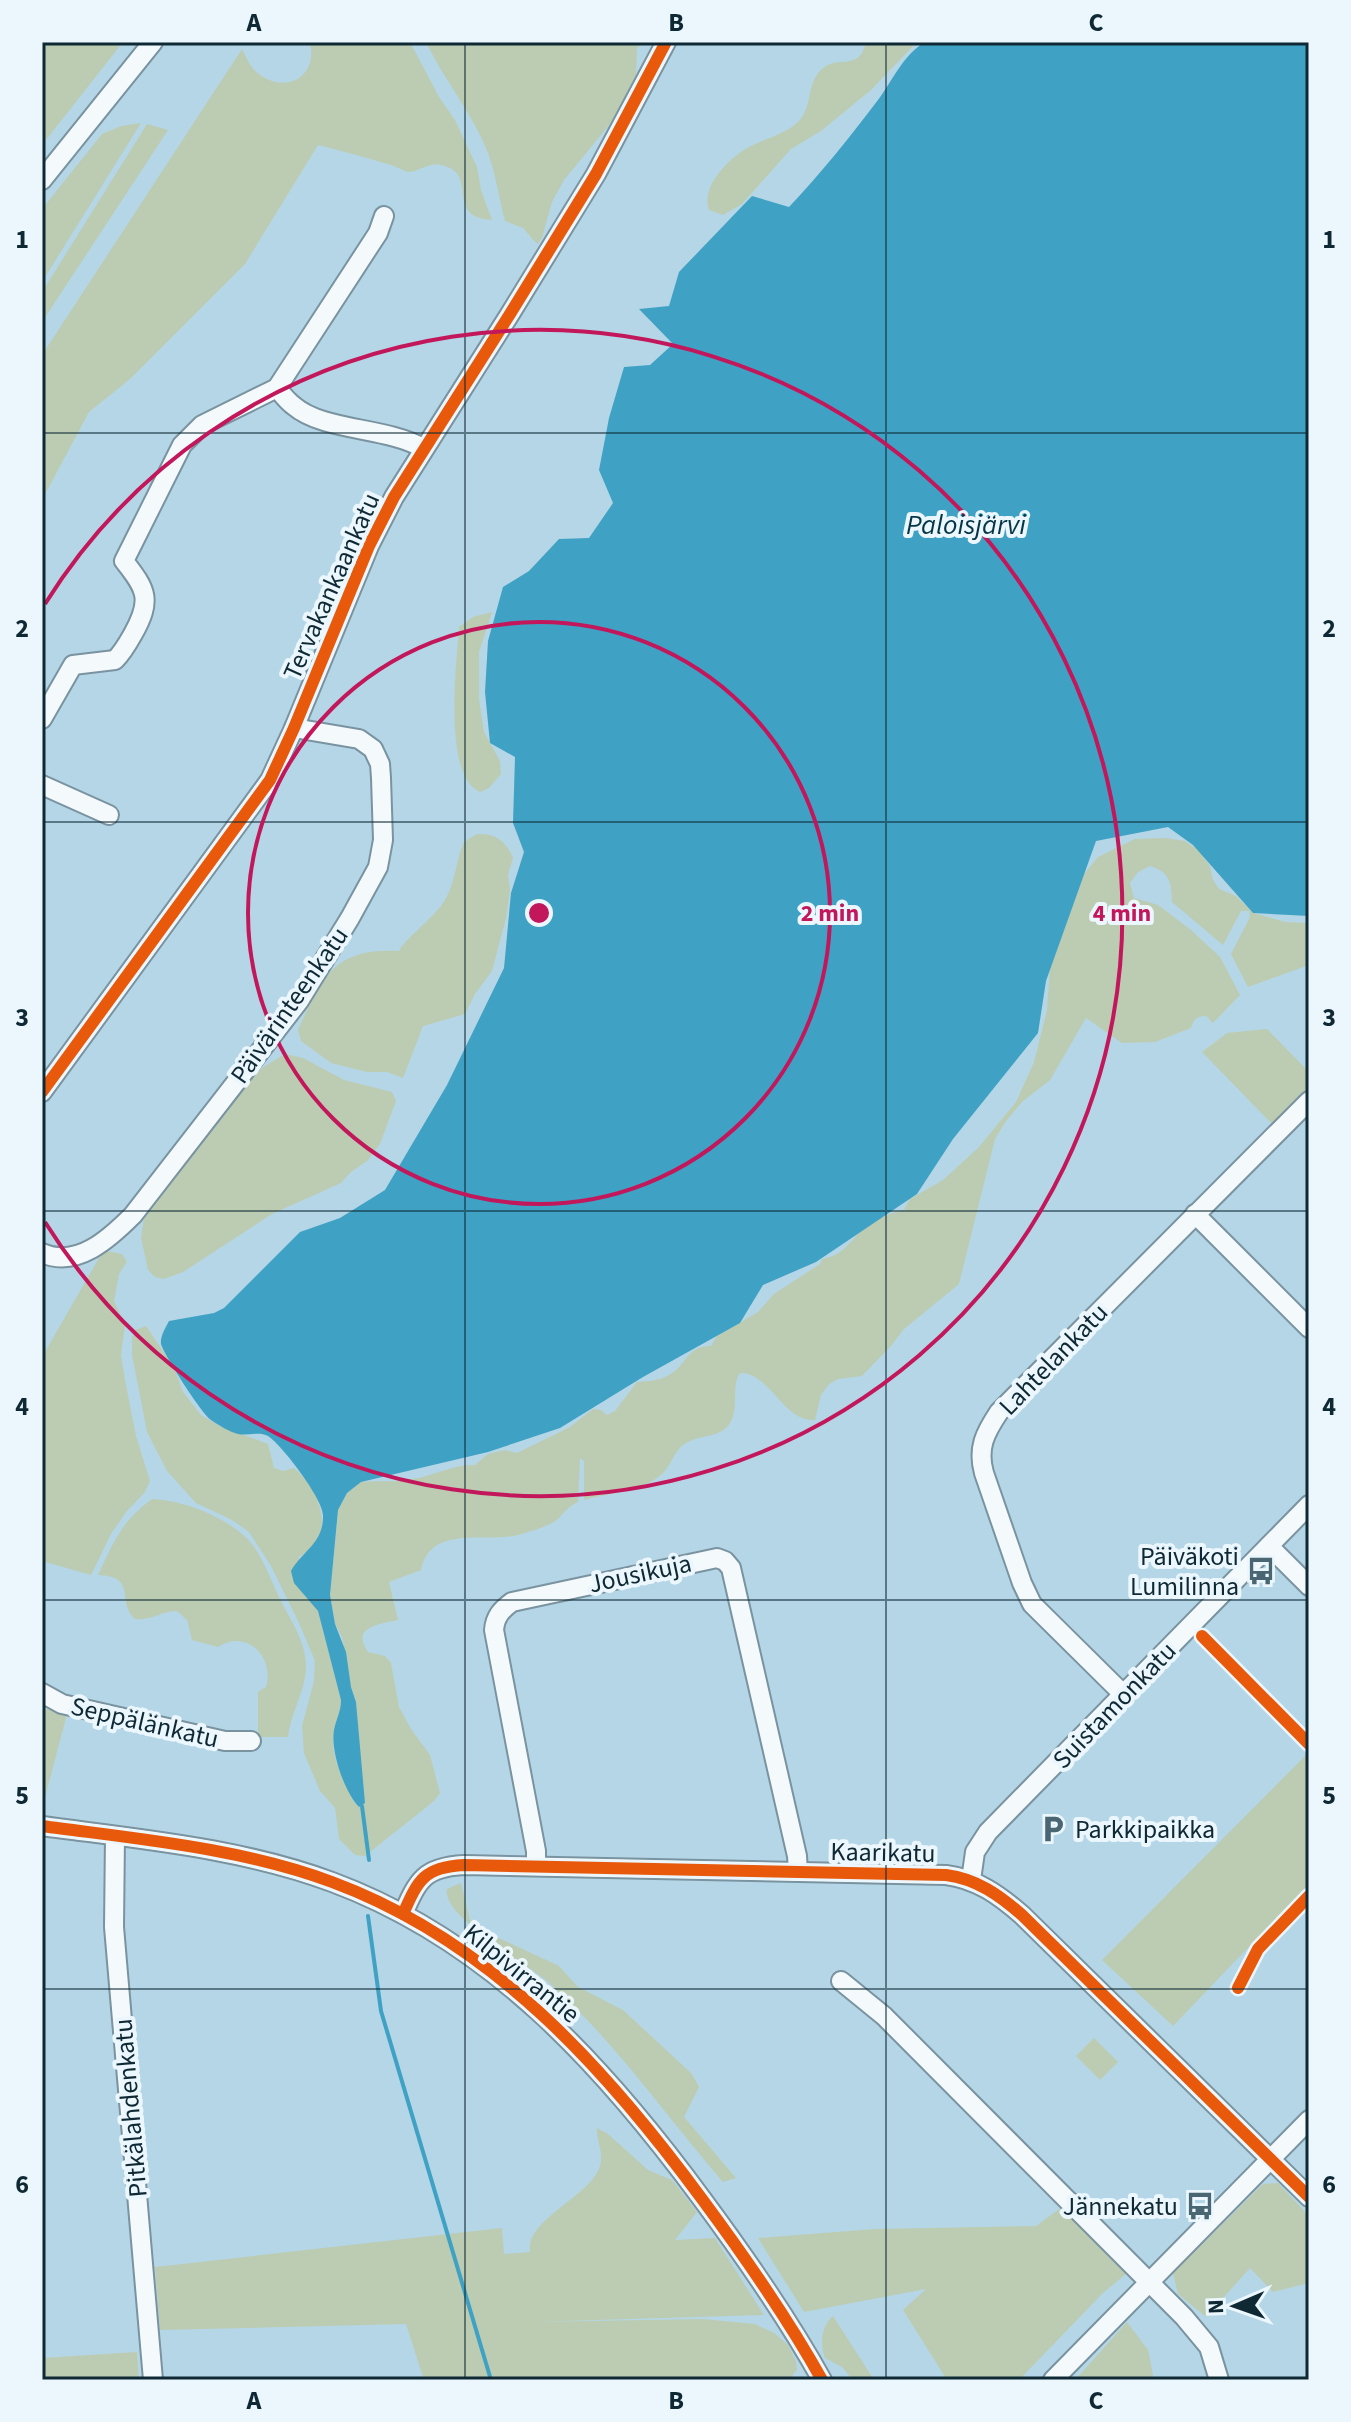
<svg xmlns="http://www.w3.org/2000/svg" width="1351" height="2422" font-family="'Source Sans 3',sans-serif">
<rect width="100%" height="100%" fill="#b5d6e6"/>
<!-- green -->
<g fill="#bcccb2">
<path d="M42,42H123L42,145Z"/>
<path d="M310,42H410L439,97L455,120L477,167L481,190L492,220C447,217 475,181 450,168C431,158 420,172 408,172C404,171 395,166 391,165C367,158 343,151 318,145L245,264L130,379L89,412L42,500V355L242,49C247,59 251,69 260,75C288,94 318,76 310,42Z"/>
<path d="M426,42H645L637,48L636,75L614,119L564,180L552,202L542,238L537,244L523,228L505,221C499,199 496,175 488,153C473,114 444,80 426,42Z"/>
<path d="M866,42H917L871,90L821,131L791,149L742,204L723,215L709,210C701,187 726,162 744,150C761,139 783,136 798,122C814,106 805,83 823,68C839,55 859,72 866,42Z"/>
<path d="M141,123L42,282V209L102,134L121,126Z"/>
<path d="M147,124L168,130L42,322V292Z"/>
<path d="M492,612L479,652V700L484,732L500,761L501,774L489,788L480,792C442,776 457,661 459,627L473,617Z"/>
<path d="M477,834C496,833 506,841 513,858L508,875L510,890L506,918L492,971L475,994L465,1014L423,1026L403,1078L387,1072H367L331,1063L301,1041L298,1030C321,978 334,947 399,951C403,941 433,918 443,903C456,884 455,862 464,842Z"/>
<path d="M1165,838L1185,841L1198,850L1210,866L1213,880L1219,889L1236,896L1253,913L1286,922L1309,923V965L1248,987L1231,954L1250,917L1249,911H1241L1223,945L1172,902C1171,882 1170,872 1150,866L1138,872L1130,883L1134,898L1158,905L1191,930L1220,957L1240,995L1213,1023L1206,1016C1197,1016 1194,1019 1191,1028L1155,1042L1122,1043L1086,1018L1050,1080L1022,1102L1006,1121L995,1139L959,1284L904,1329L891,1346L862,1376L838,1379L829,1384L821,1395L815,1420C783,1422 771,1373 740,1373C731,1386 739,1406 731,1421C723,1438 703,1434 688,1442C673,1449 673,1465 661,1475C641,1492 608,1493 584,1500V1461L580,1458L578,1502C565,1508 563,1516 554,1522C545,1527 529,1532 518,1535C486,1543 430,1524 421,1570L389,1582L398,1620C380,1624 350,1627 368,1652L385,1656L391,1663L399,1707L411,1729L430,1755L440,1793L434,1801L365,1856L355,1855L339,1839L335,1808L320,1791L304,1753L302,1726L314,1681L315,1661L299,1623L271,1566L249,1532L232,1520L196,1503L167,1471L147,1432L132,1355V1337L135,1330L146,1326L174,1367L183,1392L201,1415L218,1425L268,1444L274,1468L283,1471L294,1468C321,1491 338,1536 299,1557L308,1599L318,1611L341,1700C341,1712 336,1719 334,1730C329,1755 344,1781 354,1802L360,1807L362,1806L356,1702L351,1687L342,1637L335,1624L330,1595L338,1510L347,1493L361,1482C378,1480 395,1483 412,1479C434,1476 453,1464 475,1465L488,1454L505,1450L517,1453L570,1427L593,1409L601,1410L607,1415L615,1411L637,1382C648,1381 659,1381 669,1375C689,1364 684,1347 711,1346L717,1336L758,1312L774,1294L820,1264L822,1259C840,1256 846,1247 858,1234C869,1222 888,1213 904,1210L910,1199L943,1180L979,1147L1016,1102L1034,1062L1047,1010L1050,969L1084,874L1098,857L1135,839Z"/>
<path d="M1267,1029L1309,1072V1087L1273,1125L1202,1052L1227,1033Z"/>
<path d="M285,1054L303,1058L344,1080L392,1092L396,1101L380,1144L367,1161L351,1172L341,1183L272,1214L183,1272L164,1279L155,1277L148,1270L141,1238L145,1211L240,1093L262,1068Z"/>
<path d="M107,1251L122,1254L127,1262L119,1274L114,1301L125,1325L121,1355L125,1380L136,1436L150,1481L145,1492L127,1511L111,1534L91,1575L42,1561V1357L99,1258Z"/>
<path d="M152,1499C184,1500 236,1520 255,1548C266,1565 273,1585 282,1603C292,1622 306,1643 306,1666C306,1690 291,1712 288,1737H258V1692L266,1687C275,1658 247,1628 218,1647L192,1640L187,1620L177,1611C162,1611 150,1621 135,1619C116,1602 138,1576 98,1575C114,1541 121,1522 152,1499Z"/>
<path d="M47,1709L67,1714L44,1801L42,1712Z"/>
<path d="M1309,1752V1884L1173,2026L1102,1960Z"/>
<path d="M461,1883L471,1925L559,1966L578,1987L623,2010L692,2074L699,2087L684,2117L736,2178L723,2182C665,2115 614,2040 547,1981C527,1964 441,1916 447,1889Z"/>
<path d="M1094,2038L1118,2062L1100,2080L1076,2056Z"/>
<path d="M597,2128L608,2134L648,2170L672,2180L697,2212L675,2240L715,2238L764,2315L529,2322L703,2319L755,2324L774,2333L788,2345L796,2361L797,2370L789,2380H424L406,2324L160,2330L155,2267L502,2228L504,2254L530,2252C524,2222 585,2198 598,2171C606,2155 596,2142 597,2128Z"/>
<path d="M1278,2183L1309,2216V2283L1273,2292L1250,2268L1206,2317L1178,2294L1173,2273L1263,2184Z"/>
<path d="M1062,2207L1127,2273L1103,2293L1019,2380H947L903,2310L926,2289L804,2312L758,2238L875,2229L1036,2226Z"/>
<path d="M833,2316L874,2380H853L842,2367L825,2358C820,2344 821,2326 833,2316Z"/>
<path d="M1127,2322L1148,2350L1154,2380H1075Z"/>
<path d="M137,2352L139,2380H42V2358Z"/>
</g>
<!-- water -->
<path fill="#3fa2c4" d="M925,42H1309V916L1253,913L1193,845L1168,827L1096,841L1046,981L1038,1033L953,1139L917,1194L816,1262L763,1285L740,1323L643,1377L560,1428L488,1452L361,1482L347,1493L338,1510L330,1595L335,1624L346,1652L351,1687L356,1702L365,1803L359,1807C345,1793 330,1751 334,1730C336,1719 341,1712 341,1700L318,1611L294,1583L291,1571C302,1551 324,1543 323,1515C323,1499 282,1445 268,1436C259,1431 248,1436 238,1434C230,1432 218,1425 211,1420C202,1414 164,1355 161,1344C160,1336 166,1327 169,1321L214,1313L224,1308L300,1232L340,1218L385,1190L447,1085L504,968L511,893L524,852L513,823L515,757L490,743L485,692L488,641L503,587L529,571L559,539L589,538L613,503L599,470L609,418L624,367L650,365L673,344L639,309L669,306L679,272L752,196L789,207C821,173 850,137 878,100C893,80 903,55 925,42Z"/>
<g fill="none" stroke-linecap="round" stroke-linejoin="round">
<!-- stream -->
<g stroke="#3fa2c4" stroke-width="4">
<path d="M362,1806L369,1860"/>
<path d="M368,1916L381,2011L491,2380"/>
</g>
<defs>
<g id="minor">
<path d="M42,180L153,42"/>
<path d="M277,388C282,394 287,401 294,406C323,431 386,427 423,448"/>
<path d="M42,719L73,665L115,660C123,652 128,643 133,634C152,600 147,590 124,561L182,445L202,425L277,388L378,233L384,216"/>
<path d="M42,785L109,815"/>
<path d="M42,1092L270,780L294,728L369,546L394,497L510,314L596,174L666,42"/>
<path d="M1195,1214L1309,1328"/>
<path d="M42,1253C77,1269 110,1238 133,1215L299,1001L350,918L378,867L383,840L381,778L380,764L373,749L359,739L294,728"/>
<path d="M1269,1546L1309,1586"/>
<path d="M42,1693L62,1704L225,1741H251"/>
<path d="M1124,1695L1032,1604L1022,1583L984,1473C977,1448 985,1433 999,1412L1309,1101"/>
<path d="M42,1826C138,1839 241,1848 332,1882C491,1941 604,2066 702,2199C745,2257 787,2317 822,2380"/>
<path d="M115,1836L114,1927L153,2380"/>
<path d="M536,1866V1851L494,1630C495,1617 501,1610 512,1602L717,1558L725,1561L731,1568L797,1856L798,1872"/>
<path d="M971,1880L975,1852L988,1832L1309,1505"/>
<path d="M403,1914C418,1880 424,1867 464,1865L946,1875C977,1879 999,1895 1022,1915L1309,2197"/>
<path d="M841,1981L884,2016L1184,2317L1209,2347L1219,2380"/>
<path d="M1053,2380L1309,2120"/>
</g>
</defs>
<!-- minor casing -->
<use href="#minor" stroke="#7993a0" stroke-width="22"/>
<!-- minor -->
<use href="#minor" stroke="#f4f9fb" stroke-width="18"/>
<defs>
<g id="cycleway">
<path d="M42,1092L270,780L294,728L369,546L394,497L510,314L596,174L666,42"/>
<path d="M1202,1636L1309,1744"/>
<path d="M42,1826C138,1839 241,1848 332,1882C491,1941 604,2066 702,2199C745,2257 787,2317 822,2380"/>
<path d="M403,1914C418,1880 424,1867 464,1865L946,1875C977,1879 999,1895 1022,1915L1309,2197"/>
<path d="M1238,1988L1258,1949L1309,1896"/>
</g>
</defs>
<!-- cycleway casing -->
<use href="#cycleway" stroke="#ebf7fd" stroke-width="17"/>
<!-- cycleway -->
<use href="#cycleway" stroke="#e8590c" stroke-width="12"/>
</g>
<!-- grid -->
<path fill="none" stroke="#0f2934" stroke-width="2" stroke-opacity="0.55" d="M465,42V2380M886,42V2380M42,433H1309M42,822H1309M42,1211H1309M42,1600H1309M42,1989H1309"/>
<!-- distance rings -->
<g fill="none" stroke="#c2185b" stroke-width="4">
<circle cx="539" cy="913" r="291"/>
<path d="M45 604A583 583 0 1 1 45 1222"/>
</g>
<!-- icons -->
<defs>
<symbol id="bus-bare" viewBox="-9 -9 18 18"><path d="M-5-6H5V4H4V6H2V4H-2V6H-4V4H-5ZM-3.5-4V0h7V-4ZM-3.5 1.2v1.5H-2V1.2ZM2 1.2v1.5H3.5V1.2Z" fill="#496672" stroke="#ebf7fd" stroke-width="2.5" paint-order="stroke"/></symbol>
<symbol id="parking-bare" viewBox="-9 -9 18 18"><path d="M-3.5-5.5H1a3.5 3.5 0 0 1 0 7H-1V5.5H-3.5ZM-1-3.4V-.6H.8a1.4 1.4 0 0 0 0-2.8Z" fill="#496672" stroke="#ebf7fd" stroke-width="2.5" paint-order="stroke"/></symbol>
</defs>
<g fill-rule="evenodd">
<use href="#bus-bare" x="1241" y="1551" width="40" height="40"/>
<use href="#parking-bare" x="1033" y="1809" width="40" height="40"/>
<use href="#bus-bare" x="1180" y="2186" width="40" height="40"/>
</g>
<g text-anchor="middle" stroke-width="8" stroke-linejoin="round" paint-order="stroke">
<!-- street labels -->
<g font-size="26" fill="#0f2934" stroke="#ebf7fd">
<text transform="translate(331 586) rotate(-66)" y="9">Tervakankaankatu</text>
<text transform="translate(289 1005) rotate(-55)" y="9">Päivärinteenkatu</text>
<text transform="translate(1053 1359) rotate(-46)" y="9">Lahtelankatu</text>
<text transform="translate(640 1573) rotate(-12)" y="9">Jousikuja</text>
<text transform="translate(1114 1705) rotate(-46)" y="9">Suistamonkatu</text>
<text transform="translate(145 1722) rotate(13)" y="9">Seppälänkatu</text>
<text transform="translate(883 1852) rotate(1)" y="9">Kaarikatu</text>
<text transform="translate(522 1973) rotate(39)" y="9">Kilpivirrantie</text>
<text transform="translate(130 2108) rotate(-95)" y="9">Pitkälahdenkatu</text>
</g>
<!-- poi labels -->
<g font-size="26" fill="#0f2934" stroke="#ebf7fd" text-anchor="end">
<text x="1239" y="1565">Päiväkoti<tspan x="1239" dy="30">Lumilinna</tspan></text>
<text x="1075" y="1838" text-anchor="start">Parkkipaikka</text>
<text x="1178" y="2215">Jännekatu</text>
</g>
<!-- water labels -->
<g font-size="28" font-style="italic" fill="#053648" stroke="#ebf7fd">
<text x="966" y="534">Paloisjärvi</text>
</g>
</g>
<circle cx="539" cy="913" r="12" fill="#c2185b" stroke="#ebf7fd" stroke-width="4"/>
<g font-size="24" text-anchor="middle" font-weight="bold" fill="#c2185b" stroke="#ebf7fd" stroke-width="8" stroke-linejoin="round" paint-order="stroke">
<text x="830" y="921">2 min</text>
<text x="1122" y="921">4 min</text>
</g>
<!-- border -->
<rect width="1351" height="2422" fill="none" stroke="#ebf7fd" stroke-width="88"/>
<!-- north arrow -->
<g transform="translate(1235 2306) rotate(268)" stroke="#ebf7fd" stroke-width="6" paint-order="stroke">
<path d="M0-6L14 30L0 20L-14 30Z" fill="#0f2934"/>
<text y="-12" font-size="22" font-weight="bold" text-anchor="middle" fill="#0f2934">N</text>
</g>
<rect x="44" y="44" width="1263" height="2334" fill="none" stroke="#0f2934" stroke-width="3"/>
<g font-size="26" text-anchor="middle" font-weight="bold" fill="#0f2934">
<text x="254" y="31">A</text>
<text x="676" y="31">B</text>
<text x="1096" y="31">C</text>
<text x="22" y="248">1</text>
<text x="1329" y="248">1</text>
<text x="22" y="637">2</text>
<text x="1329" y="637">2</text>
<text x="22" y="1026">3</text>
<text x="1329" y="1026">3</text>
<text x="22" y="1415">4</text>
<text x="1329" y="1415">4</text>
<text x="22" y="1804">5</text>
<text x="1329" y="1804">5</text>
<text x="22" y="2193">6</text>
<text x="1329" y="2193">6</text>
<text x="254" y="2409">A</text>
<text x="676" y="2409">B</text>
<text x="1096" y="2409">C</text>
</g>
</svg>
